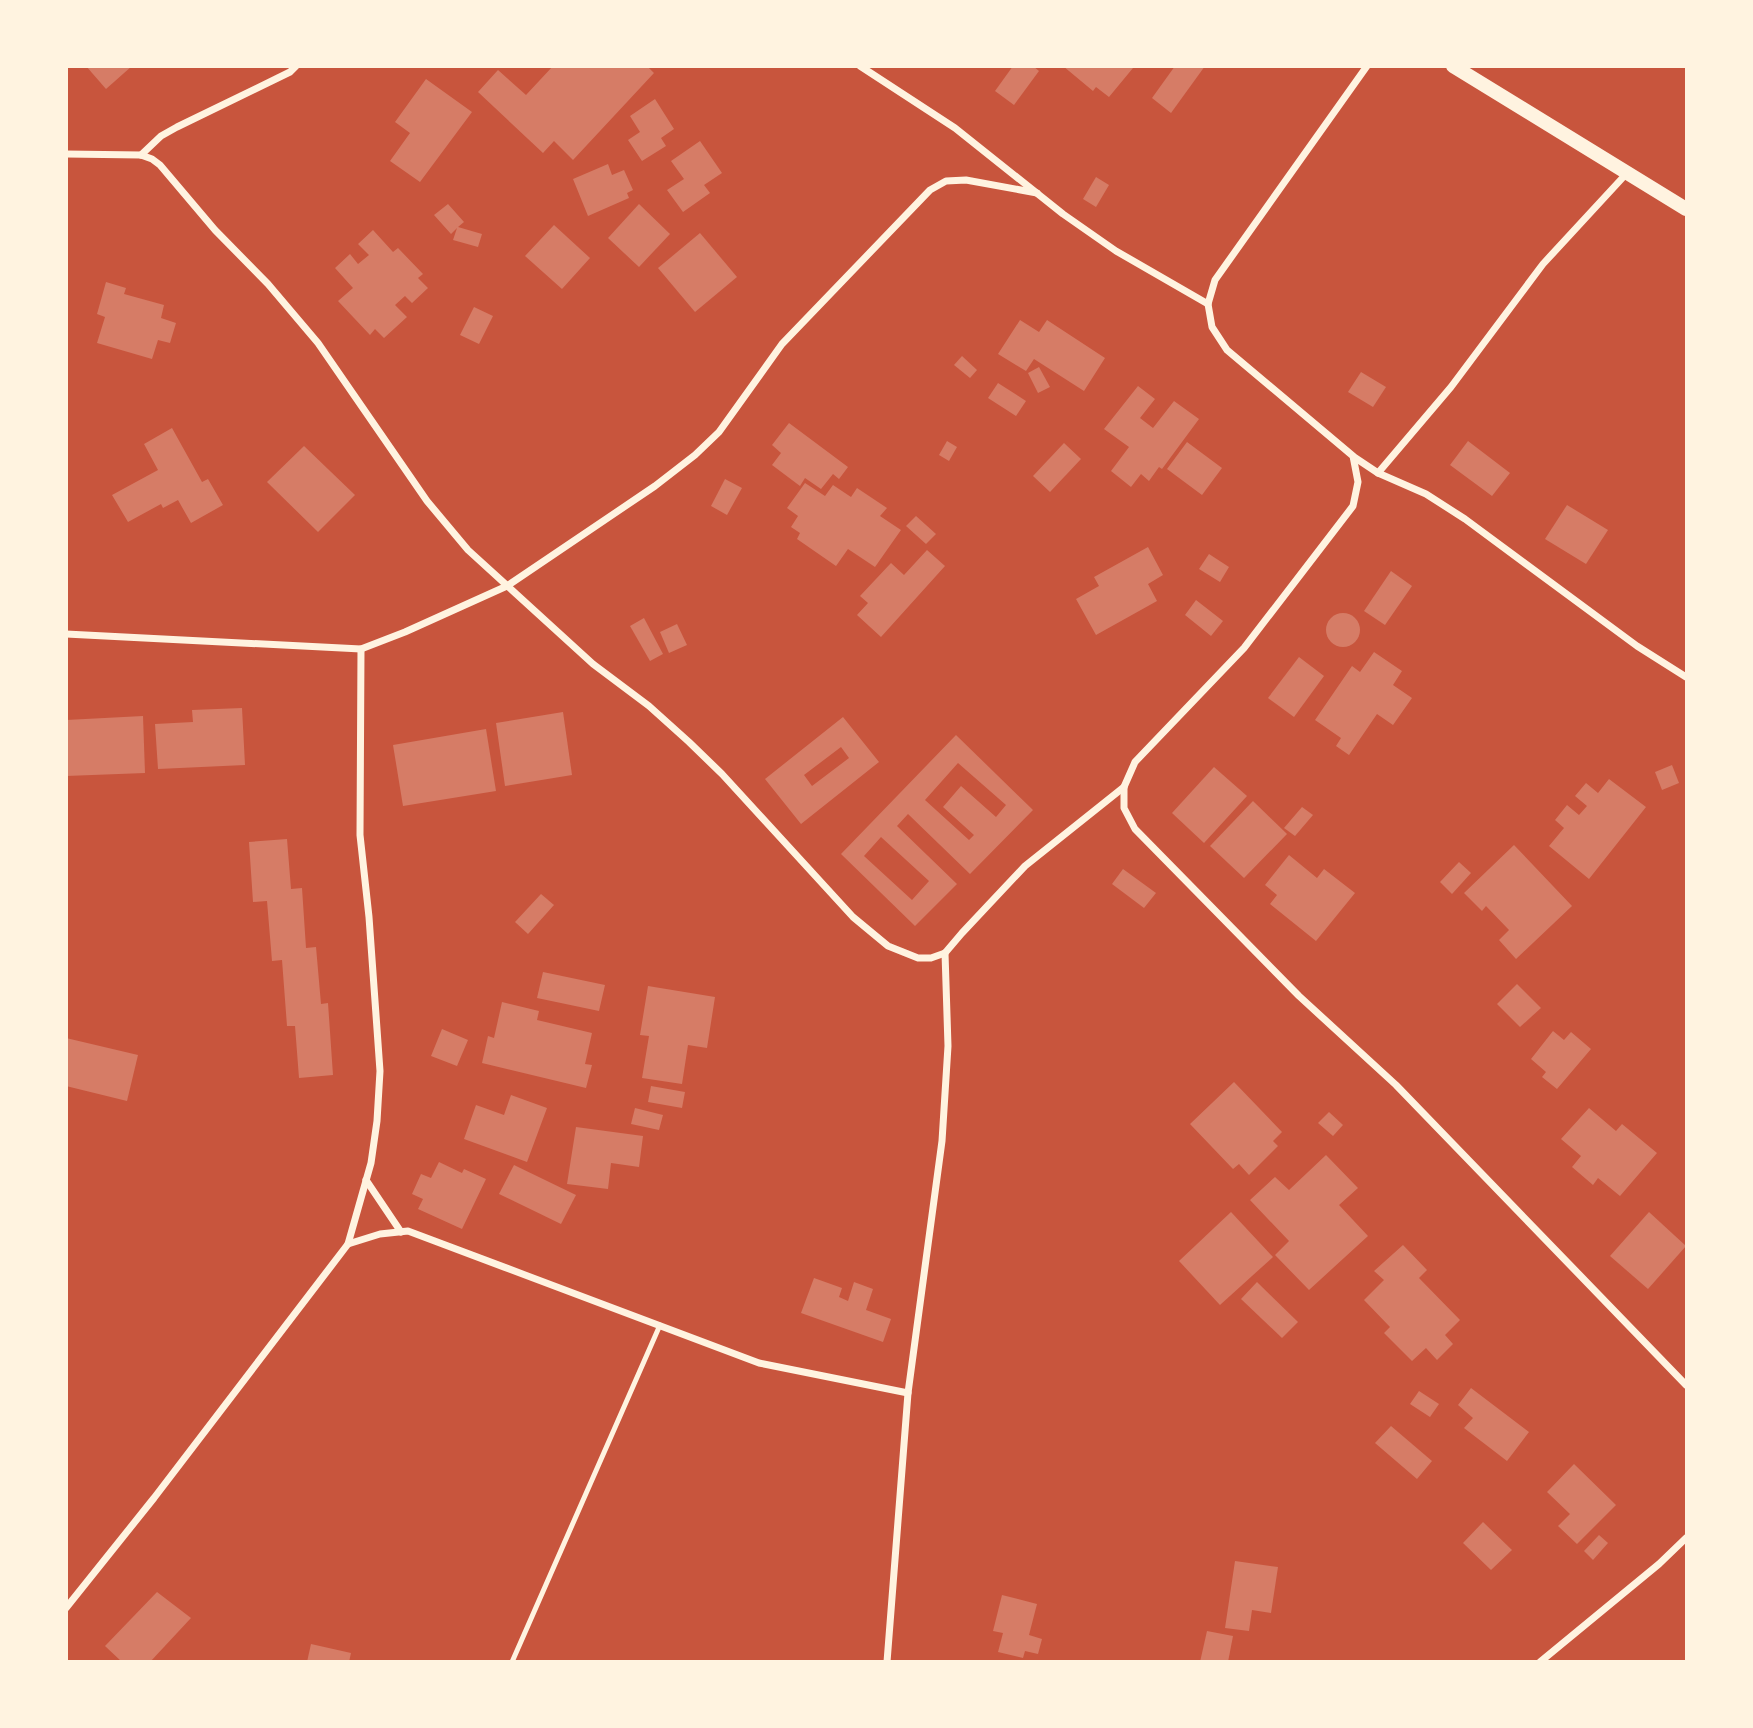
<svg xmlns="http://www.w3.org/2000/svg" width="1753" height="1728" font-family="Helvetica,sans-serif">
<rect width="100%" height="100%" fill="#c8553d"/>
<!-- building -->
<g fill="#d67c66" fill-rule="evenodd">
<path d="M86,66H132L106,89Z"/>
<path d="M553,66H647L654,73L573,160L554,141L543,153L478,92L498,70L526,95Z"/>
<path d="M1013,66H1033L1039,71L1014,105L995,91Z"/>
<path d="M1063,66H1132L1133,68L1109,97L1096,87L1093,91Z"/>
<path d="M1175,66H1205L1171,113L1152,98Z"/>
<path d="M426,79L472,112L420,182L390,161L410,133L395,122Z"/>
<path d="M655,99L674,129L661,138L666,146L642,161L628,140L640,132L630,116Z"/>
<path d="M700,141L722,173L704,185L710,193L683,212L667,190L684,179L671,161Z"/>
<path d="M608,164L612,175L624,170L633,190L627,193L629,198L588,216L573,179Z"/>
<path d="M1096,177L1109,185L1096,207L1083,199Z"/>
<path d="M448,204L464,222L458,227L482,234L478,247L453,240L457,228L451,234L434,215Z"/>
<path d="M639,204L670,234L639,267L608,238Z"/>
<path d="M554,225L590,258L562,289L525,256Z"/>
<path d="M373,230L393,252L398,248L423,274L418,278L428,288L412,303L405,296L395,305L407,317L384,338L375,329L370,335L338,301L353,288L335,268L350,254L358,264L369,255L358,244Z"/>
<path d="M700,233L737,277L695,312L658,268Z"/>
<path d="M106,282L126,288L124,294L164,305L161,318L176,323L170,343L158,340L152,359L97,343L105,317L97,314Z"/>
<path d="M474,307L493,316L479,344L460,335Z"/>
<path d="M1020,320L1039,332L1047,320L1105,358L1084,391L1034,359L1026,371L998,354Z"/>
<path d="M962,356L977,370L970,378L954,365Z"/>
<path d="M1039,367L1050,387L1038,393L1028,373Z"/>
<path d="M1361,372L1386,387L1373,407L1348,392Z"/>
<path d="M998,383L1026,401L1016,416L988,398Z"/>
<path d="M1138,386L1155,399L1140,418L1153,428L1174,401L1199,419L1162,469L1159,467L1149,481L1141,474L1131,487L1111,471L1129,447L1104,429Z"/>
<path d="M789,423L848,467L839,479L833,474L821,489L805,478L800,486L772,465L781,453L772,445Z"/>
<path d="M172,428L202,482L208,479L223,505L191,523L178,500L163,508L161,504L128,522L112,495L158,470L144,444Z"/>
<path d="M947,441L957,447L949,461L939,455Z"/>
<path d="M1468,441L1510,473L1492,496L1450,465Z"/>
<path d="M1187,442L1222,468L1202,495L1167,469Z"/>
<path d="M1064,443L1081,459L1050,492L1033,476Z"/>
<path d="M304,446L355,495L318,532L267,482Z"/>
<path d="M725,479L742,488L727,515L711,506Z"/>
<path d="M805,483L825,496L833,485L851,497L857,488L887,508L880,516L901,530L875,567L848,549L836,566L797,539L800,533L791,527L798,516L787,508Z"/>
<path d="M1567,505L1608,530L1586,564L1545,539Z"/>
<path d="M916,516L936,534L926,544L906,526Z"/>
<path d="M1148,547L1163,575L1148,584L1157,601L1096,635L1076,599L1099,586L1094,577Z"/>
<path d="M927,550L945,566L881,637L857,615L868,603L860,596L891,563L904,575Z"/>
<path d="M1209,554L1229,567L1220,582L1199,569Z"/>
<path d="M1391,571L1412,586L1385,625L1364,611Z"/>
<path d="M1196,600L1223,621L1211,636L1185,615Z"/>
<circle cx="1343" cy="630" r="17"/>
<path d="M644,618L663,654L650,661L630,626Z"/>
<path d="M677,624L687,645L669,653L660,632Z"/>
<path d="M1374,652L1402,671L1393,685L1412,698L1393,725L1377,714L1349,755L1336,746L1341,738L1315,720L1352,666L1360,672Z"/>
<path d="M1299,657L1324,676L1294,717L1268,698Z"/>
<path d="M242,708L245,765L158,769L155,724L193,722L192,710Z"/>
<path d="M563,712L572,775L505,786L496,723Z"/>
<path d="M143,716L145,773L66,776V720Z"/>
<path d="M843,717L879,762L801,824L765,779ZM841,747L849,758L812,786L804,775Z"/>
<path d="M486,729L496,791L403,806L393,745Z"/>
<path d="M956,735L1033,810L970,874L908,814L897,826L957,884L915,926L841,854ZM958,763L1006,805L996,817L961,786L943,807L974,835L969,840L925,800ZM881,837L929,881L912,900L864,856Z"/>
<path d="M1672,765L1679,783L1662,790L1655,772Z"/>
<path d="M1214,767L1247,796L1204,843L1172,813Z"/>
<path d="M1609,779L1646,807L1589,879L1549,846L1564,828L1555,820L1567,805L1579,815L1587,806L1575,796L1586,783L1598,793Z"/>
<path d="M1253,801L1287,834L1244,878L1210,846Z"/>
<path d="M1302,807L1313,815L1295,836L1284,828Z"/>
<path d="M287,839L291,889L302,888L306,948L316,947L321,1004L328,1003L333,1075L299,1078L295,1026H287L282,960L272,961L267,901L253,902L249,842Z"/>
<path d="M1514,845L1572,906L1516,959L1499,940L1509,930L1486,906L1482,911L1464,893Z"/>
<path d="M1289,855L1317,878L1324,869L1355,893L1316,941L1270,904L1277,895L1265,885Z"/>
<path d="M1459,862L1471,873L1452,894L1440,882Z"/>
<path d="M1123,869L1156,893L1144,908L1112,884Z"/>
<path d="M541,894L554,905L528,934L515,922Z"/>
<path d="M543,972L605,985L599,1011L537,998Z"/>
<path d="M1517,984L1541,1008L1520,1027L1497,1004Z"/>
<path d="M648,986L715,997L707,1048L688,1045L682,1084L642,1078L649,1036L640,1035Z"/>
<path d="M502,1002L539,1011L537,1020L592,1033L585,1064L592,1065L586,1088L482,1063L488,1036L494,1038Z"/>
<path d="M442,1029L468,1040L457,1066L431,1056Z"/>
<path d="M1553,1031L1564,1040L1571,1032L1591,1049L1557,1089L1542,1077L1546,1072L1531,1059Z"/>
<path d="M66,1038L138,1055L127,1101L66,1086Z"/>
<path d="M1234,1082L1282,1132L1273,1141L1278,1146L1249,1175L1239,1164L1233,1169L1190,1124Z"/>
<path d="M651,1086L685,1092L682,1108L648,1102Z"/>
<path d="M511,1095L547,1108L527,1162L464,1139L476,1105L504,1115Z"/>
<path d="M635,1108L663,1115L659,1130L631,1124Z"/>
<path d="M1589,1108L1616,1131L1622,1124L1657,1153L1620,1196L1598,1178L1593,1185L1572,1167L1581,1156L1561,1139Z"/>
<path d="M1329,1112L1343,1125L1333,1136L1318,1123Z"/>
<path d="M576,1127L643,1136L639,1167L611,1163L608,1189L567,1184Z"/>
<path d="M1326,1155L1358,1188L1339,1205L1368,1236L1309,1290L1275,1255L1289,1241L1250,1200L1275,1177L1289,1190Z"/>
<path d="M439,1162L462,1173L464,1169L486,1179L462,1229L418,1209L423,1199L412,1194L421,1174L431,1178Z"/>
<path d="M514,1165L576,1195L561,1224L499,1194Z"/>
<path d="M1231,1212L1273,1257L1220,1305L1179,1261Z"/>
<path d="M1649,1212L1686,1246L1648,1289L1610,1256Z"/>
<path d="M1403,1245L1427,1270L1419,1278L1460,1320L1445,1335L1453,1344L1437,1360L1426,1348L1412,1361L1384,1333L1390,1327L1364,1300L1384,1280L1374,1271Z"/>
<path d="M814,1278L842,1288L839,1297L848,1301L854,1282L873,1289L866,1310L891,1319L883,1342L801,1313Z"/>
<path d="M1257,1282L1298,1322L1282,1338L1241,1299Z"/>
<path d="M1471,1388L1529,1432L1507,1461L1464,1428L1473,1418L1458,1405Z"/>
<path d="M1419,1391L1439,1404L1430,1417L1410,1404Z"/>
<path d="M1391,1426L1432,1461L1417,1479L1375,1443Z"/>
<path d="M1574,1464L1616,1505L1577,1544L1558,1526L1570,1514L1547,1492Z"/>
<path d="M1483,1522L1512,1550L1491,1570L1463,1543Z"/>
<path d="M1599,1535L1608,1543L1593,1560L1584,1551Z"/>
<path d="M1235,1561L1278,1567L1271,1613L1252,1610L1249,1631L1225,1628Z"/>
<path d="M157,1592L191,1618L150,1662H122L105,1646Z"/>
<path d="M1002,1595L1037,1604L1029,1635L1042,1639L1038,1654L1025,1651L1023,1658L998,1652L1003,1633L993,1631Z"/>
<path d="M1207,1631L1233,1636L1228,1662H1200Z"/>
<path d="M311,1644L351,1653L349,1662H307Z"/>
</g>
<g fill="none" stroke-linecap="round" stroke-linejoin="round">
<!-- service -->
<path stroke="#fff3e0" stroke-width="5" d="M512,1662L660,1325"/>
<!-- minor -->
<g stroke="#fff3e0" stroke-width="7">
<path d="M860,66L955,128L1063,214L1116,251L1208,304"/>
<path d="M1367,66L1215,280L1208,304L1212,327L1227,350L1353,456L1358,482L1353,506L1244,648L1135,762L1124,787V808L1135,829L1299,996L1396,1085L1686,1385"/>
<path d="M66,154L141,155L152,159L160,165L215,230L268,284L318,343L427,501L468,550L593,664L649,706L689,742L722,774L853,917L888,946L918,958H931L945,953L962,933L1025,866L1124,787"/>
<path d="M141,155L161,136L177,127L290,72L296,66"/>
<path d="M1354,457L1378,473L1426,494L1465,519L1637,646L1686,677"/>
<path d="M1378,473L1451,387L1543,264L1627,173"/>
<path d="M66,634L361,649L405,632L507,586L655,486L695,455L719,432L782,344L930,190L946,181L966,180L1037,193"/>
<path d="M366,1180L401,1232"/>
<path d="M348,1244L380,1234L408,1231L759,1363L908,1393"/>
<path d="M66,1608L154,1498L348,1244L371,1163L377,1121L380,1071L369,917L360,835L361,649"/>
<path d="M887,1662L908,1393L942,1141L948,1046L945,953"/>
<path d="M1540,1662L1659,1564L1686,1538"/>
</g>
<!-- secondary -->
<path stroke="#fff3e0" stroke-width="14" d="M1453,66L1686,209"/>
</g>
<!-- border -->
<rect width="1753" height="1728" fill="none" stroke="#fff3e0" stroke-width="136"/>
</svg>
